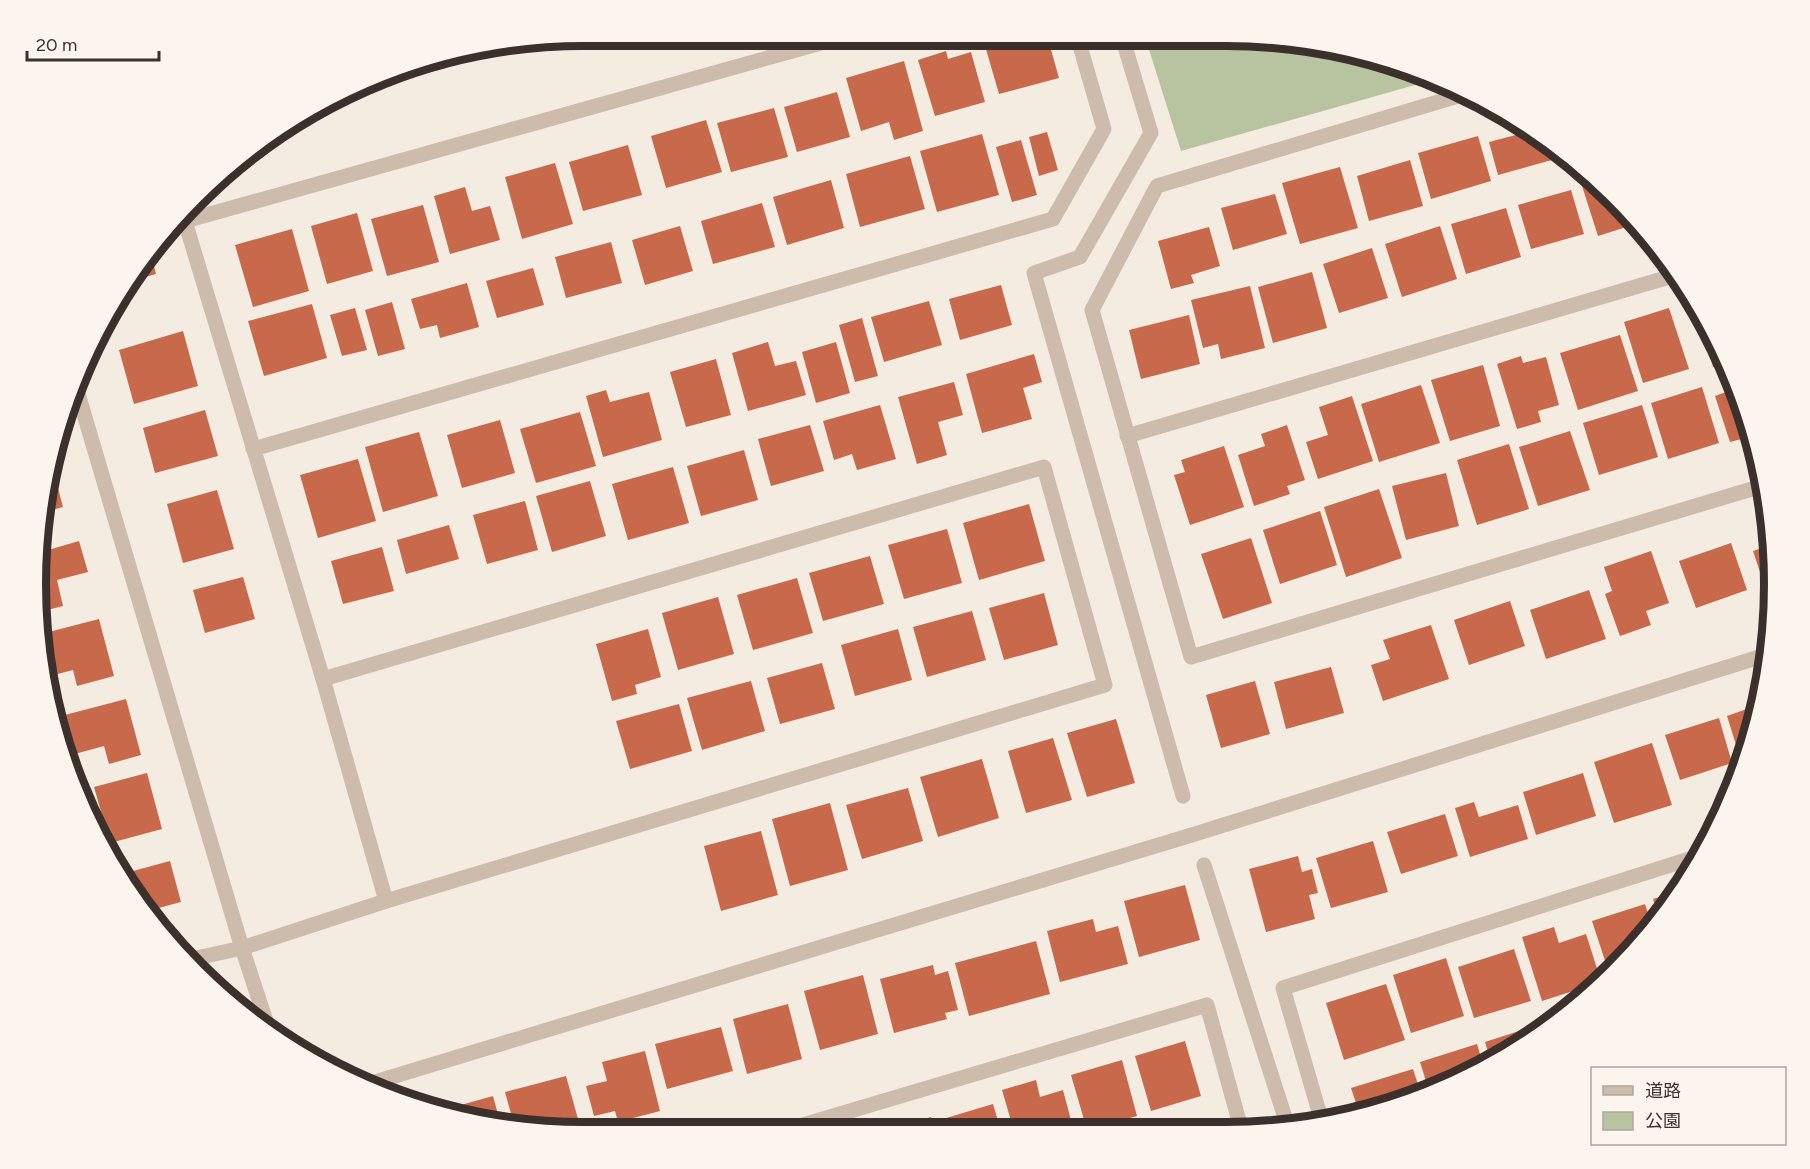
<svg xmlns="http://www.w3.org/2000/svg" width="1810" height="1169" font-family="Figtree,'Noto Sans JP',sans-serif">
<rect width="100%" height="100%" fill="#f4ebe1"/>
<!-- green -->
<path fill="#b8c4a0" d="M1146,40L1297,41L1429,81L1181,151Z"/>
<!-- building -->
<g fill="#c8694b">
<path d="M1020,39H1048L1059,78L999,94L986,49Z"/>
<path d="M946,51L948,59L971,52L985,102L935,116L918,60Z"/>
<path d="M904,61L923,131L894,140L889,122L861,131L846,78Z"/>
<path d="M837,92L850,137L797,152L784,107Z"/>
<path d="M774,108L788,157L731,172L717,123Z"/>
<path d="M706,120L722,172L666,188L651,136Z"/>
<path d="M1517,126L1557,152L1559,158L1498,175L1489,142L1516,135L1514,127Z"/>
<path d="M1047,132L1058,170L1039,176L1029,137Z"/>
<path d="M982,134L999,195L937,212L920,151Z"/>
<path d="M1478,136L1491,181L1431,199L1418,153Z"/>
<path d="M1021,140L1037,195L1012,202L996,147Z"/>
<path d="M628,145L642,195L583,211L569,162Z"/>
<path d="M910,156L925,209L860,227L846,174Z"/>
<path d="M1410,160L1423,206L1369,221L1357,176Z"/>
<path d="M555,163L573,224L522,239L505,177Z"/>
<path d="M1340,167L1358,228L1300,244L1282,183Z"/>
<path d="M831,180L844,228L787,245L773,197Z"/>
<path d="M1596,182L1636,224L1598,236L1582,186Z"/>
<path d="M465,187L472,211L490,206L500,240L450,254L434,196Z"/>
<path d="M1571,190L1584,234L1531,249L1518,205Z"/>
<path d="M1275,194L1287,234L1233,250L1221,208Z"/>
<path d="M762,203L775,247L713,264L701,221Z"/>
<path d="M423,205L439,262L387,276L371,219Z"/>
<path d="M1506,208L1521,257L1466,274L1451,224Z"/>
<path d="M357,213L373,271L327,284L311,226Z"/>
<path d="M680,226L693,271L645,285L632,240Z"/>
<path d="M1440,226L1457,279L1402,297L1385,244Z"/>
<path d="M1209,227L1220,266L1191,275L1194,283L1171,289L1158,241Z"/>
<path d="M292,229L309,291L253,307L235,245Z"/>
<path d="M611,242L622,283L566,298L555,257Z"/>
<path d="M1372,248L1388,298L1339,313L1323,264Z"/>
<path d="M150,250L156,274L134,280Z"/>
<path d="M533,268L544,305L497,318L486,281Z"/>
<path d="M1312,272L1327,328L1273,343L1258,287Z"/>
<path d="M467,283L479,327L440,338L437,325L420,329L411,299Z"/>
<path d="M1001,285L1012,325L960,340L949,299Z"/>
<path d="M1250,286L1265,348L1221,359L1218,344L1203,348L1191,300Z"/>
<path d="M929,301L942,345L884,362L871,317Z"/>
<path d="M392,302L405,349L378,356L365,310Z"/>
<path d="M312,304L327,358L264,376L248,321Z"/>
<path d="M355,308L367,350L342,356L330,315Z"/>
<path d="M1669,308L1689,369L1643,383L1624,322Z"/>
<path d="M1189,315L1200,364L1141,379L1129,330Z"/>
<path d="M862,318L878,376L855,382L839,325Z"/>
<path d="M1708,327L1717,342L1726,364L1713,367L1702,328Z"/>
<path d="M183,331L198,386L134,404L119,350Z"/>
<path d="M1620,335L1638,391L1578,410L1560,353Z"/>
<path d="M768,342L775,366L796,361L806,395L748,411L732,353Z"/>
<path d="M836,342L850,393L816,403L802,352Z"/>
<path d="M1034,354L1042,382L1023,388L1032,419L982,433L966,374Z"/>
<path d="M1521,356L1523,363L1546,357L1559,405L1538,411L1541,422L1517,429L1497,364Z"/>
<path d="M716,359L731,415L686,427L670,372Z"/>
<path d="M1483,365L1500,426L1450,441L1431,380Z"/>
<path d="M954,382L963,415L938,422L947,455L917,464L898,397Z"/>
<path d="M1421,385L1440,443L1379,462L1361,404Z"/>
<path d="M1702,387L1719,443L1668,459L1651,403Z"/>
<path d="M1735,389L1753,436L1730,442L1715,396Z"/>
<path d="M606,390L610,402L649,392L662,440L603,457L586,396Z"/>
<path d="M1352,396L1373,461L1318,479L1306,442L1328,435L1319,407Z"/>
<path d="M880,405L896,459L857,470L852,454L834,460L823,421Z"/>
<path d="M1642,405L1658,457L1599,475L1583,423Z"/>
<path d="M205,410L218,456L155,473L143,428Z"/>
<path d="M580,412L596,466L536,483L520,429Z"/>
<path d="M500,420L515,473L462,488L447,435Z"/>
<path d="M810,425L824,471L771,486L758,439Z"/>
<path d="M1287,425L1305,480L1287,486L1290,494L1254,506L1238,455L1265,446L1261,434Z"/>
<path d="M1570,431L1590,490L1538,506L1519,447Z"/>
<path d="M419,432L438,496L383,512L365,447Z"/>
<path d="M1509,444L1529,509L1477,525L1457,460Z"/>
<path d="M1224,446L1244,507L1190,525L1174,475L1185,472L1181,460Z"/>
<path d="M744,450L758,500L701,516L687,466Z"/>
<path d="M358,459L376,521L318,538L300,475Z"/>
<path d="M673,467L689,523L628,540L612,484Z"/>
<path d="M53,469L63,507L45,512Z"/>
<path d="M1446,473L1459,526L1406,540L1392,486Z"/>
<path d="M590,481L606,536L552,552L536,496Z"/>
<path d="M1379,489L1402,558L1346,577L1324,507Z"/>
<path d="M217,490L234,549L183,563L167,504Z"/>
<path d="M525,501L538,550L487,564L473,515Z"/>
<path d="M1029,504L1045,561L979,580L963,523Z"/>
<path d="M1320,511L1337,565L1280,584L1263,530Z"/>
<path d="M449,525L459,559L406,574L397,540Z"/>
<path d="M947,529L962,583L904,599L888,545Z"/>
<path d="M1251,538L1272,603L1223,619L1201,554Z"/>
<path d="M79,541L88,572L57,580L63,606L43,611L38,553Z"/>
<path d="M1731,543L1747,590L1696,608L1679,561Z"/>
<path d="M1772,545V584L1765,587L1753,551Z"/>
<path d="M382,547L394,591L343,604L331,561Z"/>
<path d="M1651,551L1669,603L1646,611L1651,625L1620,636L1605,594L1612,591L1604,567Z"/>
<path d="M870,556L884,604L823,621L809,573Z"/>
<path d="M243,577L255,619L205,633L193,590Z"/>
<path d="M797,578L813,633L753,650L737,595Z"/>
<path d="M1589,590L1606,639L1546,659L1530,610Z"/>
<path d="M1044,593L1058,645L1004,660L989,608Z"/>
<path d="M718,597L734,654L678,670L662,613Z"/>
<path d="M1510,601L1525,646L1469,665L1454,620Z"/>
<path d="M972,611L986,660L927,677L913,627Z"/>
<path d="M99,619L114,676L77,686L73,670L50,676L45,633Z"/>
<path d="M1431,625L1449,679L1383,701L1371,665L1390,659L1383,640Z"/>
<path d="M648,629L661,677L635,685L637,694L612,701L596,644Z"/>
<path d="M898,629L912,680L855,696L841,645Z"/>
<path d="M822,663L835,709L780,724L767,678Z"/>
<path d="M1331,667L1344,713L1286,729L1274,682Z"/>
<path d="M751,681L765,731L702,750L687,698Z"/>
<path d="M1255,681L1270,734L1221,748L1206,695Z"/>
<path d="M126,699L141,755L109,764L104,746L71,755L61,716Z"/>
<path d="M679,704L692,751L630,769L616,721Z"/>
<path d="M1747,709L1753,727L1749,744L1737,748L1727,716Z"/>
<path d="M1719,718L1732,763L1680,780L1665,735Z"/>
<path d="M1116,719L1135,783L1087,797L1067,733Z"/>
<path d="M1053,738L1072,800L1026,813L1008,751Z"/>
<path d="M1652,743L1672,805L1614,823L1594,762Z"/>
<path d="M982,759L999,818L938,837L920,777Z"/>
<path d="M147,773L162,829L110,843L94,787Z"/>
<path d="M1583,773L1596,816L1536,835L1523,792Z"/>
<path d="M908,788L923,841L862,859L846,805Z"/>
<path d="M1474,802L1479,817L1518,805L1528,839L1470,857L1455,808Z"/>
<path d="M830,803L848,870L790,886L772,819Z"/>
<path d="M1445,814L1458,856L1401,874L1387,832Z"/>
<path d="M761,831L778,895L721,911L704,846Z"/>
<path d="M1373,841L1388,892L1331,908L1316,858Z"/>
<path d="M1298,856L1302,872L1312,869L1318,893L1309,895L1315,919L1266,932L1249,869Z"/>
<path d="M170,861L181,902L151,910L122,874Z"/>
<path d="M1185,885L1200,940L1139,957L1124,901Z"/>
<path d="M1678,891L1675,895L1659,917L1653,899Z"/>
<path d="M1645,904L1652,926L1638,946L1609,973L1592,921Z"/>
<path d="M1093,919L1096,932L1118,926L1128,964L1060,982L1047,931Z"/>
<path d="M1554,927L1559,943L1586,934L1601,981L1598,983L1542,1001L1522,937Z"/>
<path d="M1036,941L1050,994L969,1016L955,963Z"/>
<path d="M1514,949L1531,1001L1474,1018L1458,967Z"/>
<path d="M1446,958L1464,1016L1411,1033L1393,975Z"/>
<path d="M933,965L935,975L948,971L958,1010L945,1013L947,1019L894,1033L880,979Z"/>
<path d="M863,975L878,1034L820,1050L804,991Z"/>
<path d="M1386,984L1405,1040L1344,1060L1326,1003Z"/>
<path d="M788,1004L802,1059L747,1074L733,1019Z"/>
<path d="M1538,1025L1540,1032L1491,1062L1485,1042Z"/>
<path d="M721,1027L733,1071L667,1089L655,1044Z"/>
<path d="M1185,1041L1201,1096L1151,1111L1135,1056Z"/>
<path d="M1477,1044L1484,1067L1468,1076L1429,1091L1420,1062Z"/>
<path d="M645,1051L660,1111L618,1122L615,1111L594,1116L586,1086L607,1081L602,1062Z"/>
<path d="M1122,1060L1137,1116L1087,1130L1071,1075Z"/>
<path d="M1413,1069L1421,1094L1368,1114L1360,1115L1351,1088Z"/>
<path d="M566,1076L580,1126L571,1129L515,1128L505,1092Z"/>
<path d="M1036,1080L1040,1097L1063,1090L1072,1124L1050,1131H1014L1002,1090Z"/>
<path d="M493,1096L501,1125L443,1110Z"/>
<path d="M993,1104L1001,1131L946,1130L943,1119Z"/>
<path d="M931,1117L935,1130H888L887,1129Z"/>
</g>
<g fill="none" stroke-linecap="round" stroke-linejoin="round">
<!-- pedestrian -->
<g stroke="#cdbbac" stroke-width="15">
<path d="M1123,40L1151,133L1080,257L1034,273L1183,796"/>
<path d="M1204,865L1288,1127"/>
</g>
<!-- minor -->
<g stroke="#cdbbac" stroke-width="15">
<path d="M1468,93L1157,186L1092,310L1191,657L1762,486"/>
<path d="M184,218L323,679L386,901"/>
<path d="M185,221L839,38"/>
<path d="M1127,436L1676,275"/>
<path d="M253,449L1053,219L1104,129L1078,39"/>
<path d="M192,959L242,948L386,901L1105,685L1044,467L323,679"/>
<path d="M1322,1122L1283,988L1702,855"/>
<path d="M786,1130L1207,1005L1242,1132"/>
</g>
<!-- tertiary -->
<g stroke="#cdbbac" stroke-width="15">
<path d="M76,387L242,948L267,1024"/>
<path d="M365,1085L1195,834L1769,654"/>
</g>
</g>
<!-- crop -->
<path d="M0 0H1810V1169H0ZM584 46H1226A538 538 0 0 1 1764 584V584A538 538 0 0 1 1226 1122H584A538 538 0 0 1 46 584V584A538 538 0 0 1 584 46Z" fill="#fbf5ee" fill-rule="evenodd"/>
<path fill="none" stroke="#3b302b" stroke-width="8" d="M584 46H1226A538 538 0 0 1 1764 584V584A538 538 0 0 1 1226 1122H584A538 538 0 0 1 46 584V584A538 538 0 0 1 584 46Z"/>
<!-- legend -->
<rect x="1591" y="1067" width="195" height="78" fill="#fbf5ee" stroke="#aea6a0" stroke-width="1.5"/>
<rect x="1603" y="1086" width="30" height="9" fill="#cdbbac" stroke="#aea6a0" stroke-width="1.5"/>
<text x="1645" y="1097" font-size="18" fill="#3b302b">道路</text>
<rect x="1603" y="1112" width="30" height="18" fill="#b8c4a0" stroke="#aea6a0" stroke-width="1.5"/>
<text x="1645" y="1127" font-size="18" fill="#3b302b">公園</text>
<!-- scale -->
<path d="M27 51v9h132v-9" fill="none" stroke="#3b302b" stroke-width="3"/>
<text x="36" y="51" font-size="18" fill="#3b302b" stroke="#fbf5ee" stroke-width="4.5" paint-order="stroke">20 m</text>
</svg>
